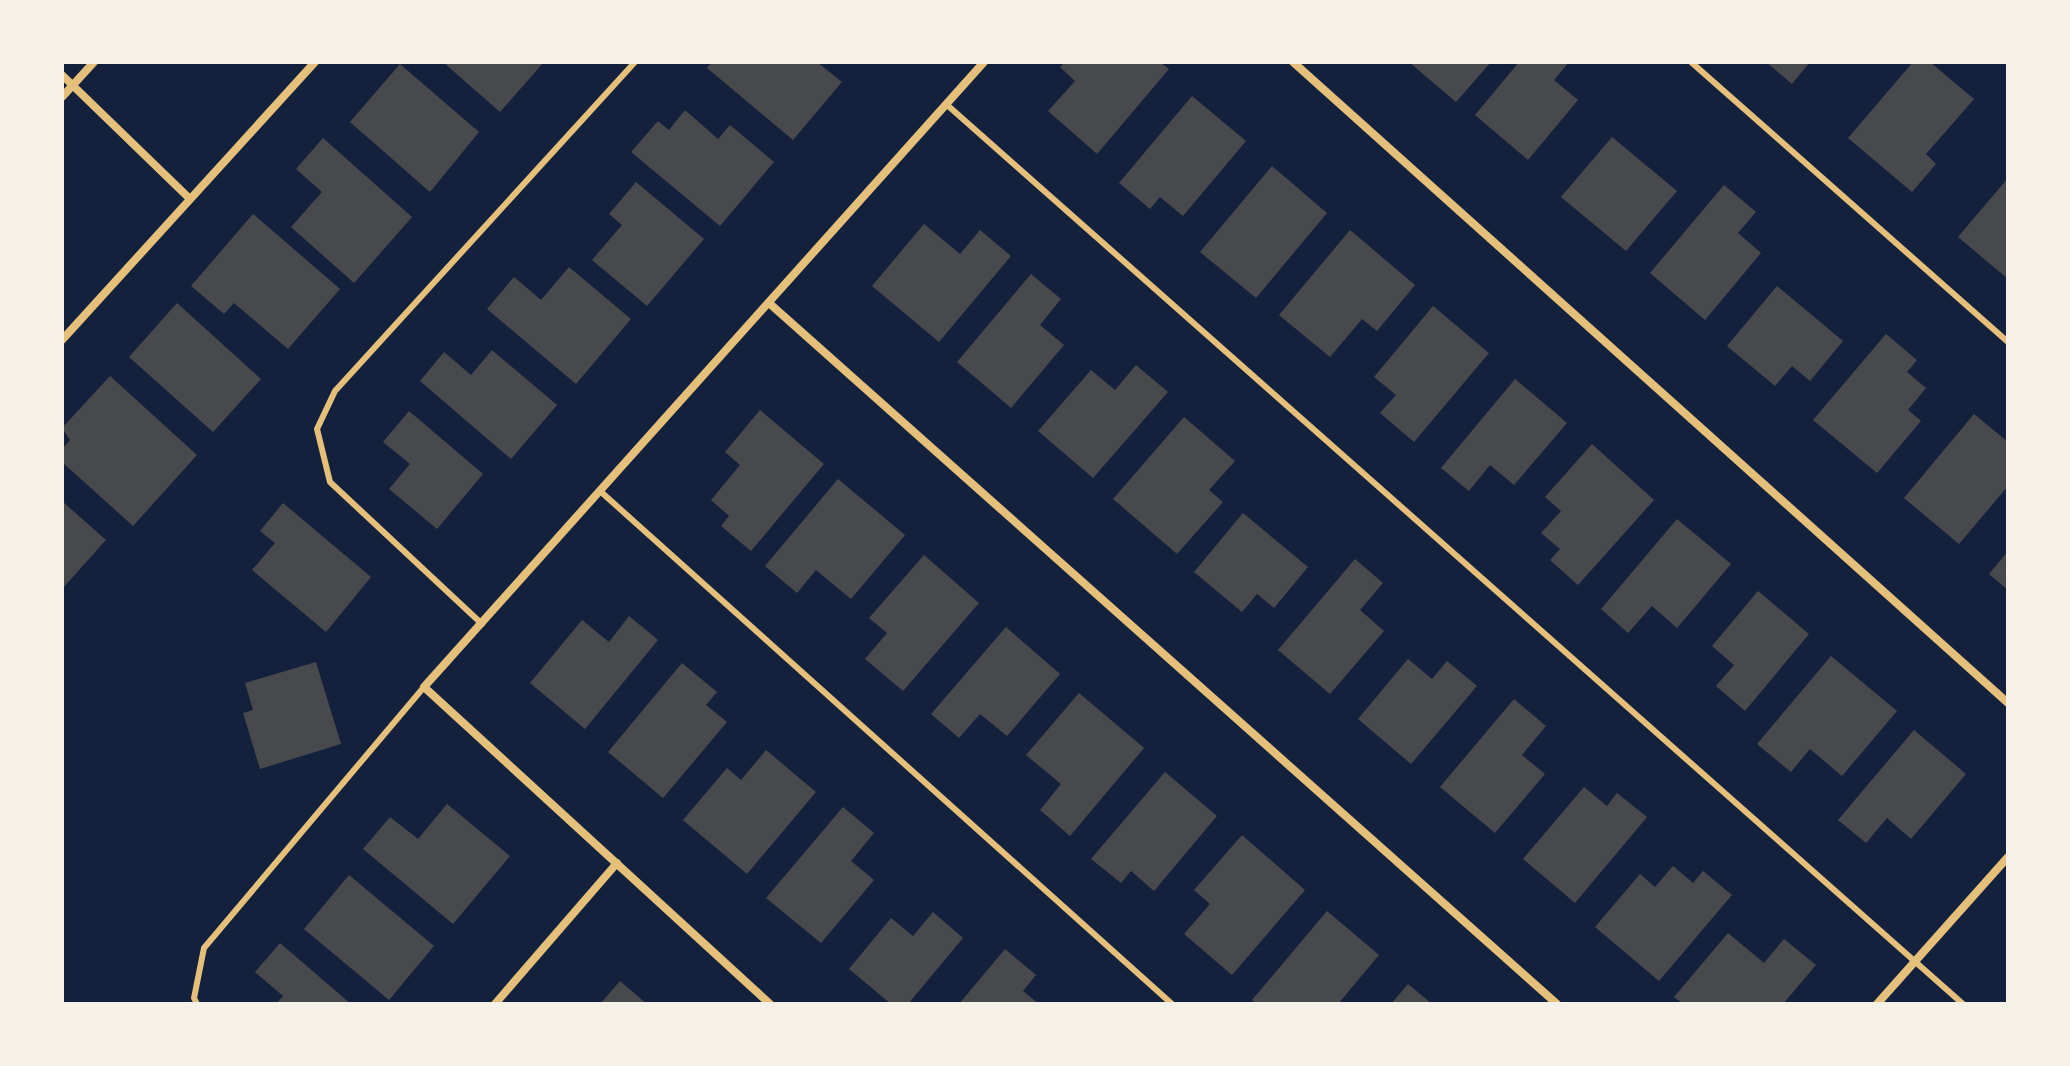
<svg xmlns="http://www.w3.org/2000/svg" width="2070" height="1066" font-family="Barlow,sans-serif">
<rect width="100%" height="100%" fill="#14213d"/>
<!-- building -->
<g fill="#48494c">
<path d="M443,62H544L500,112Z"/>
<path d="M712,62H817L842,82L793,140L707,68Z"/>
<path d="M1065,62H1160L1169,69L1097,154L1048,111L1075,81L1060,67Z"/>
<path d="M1409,62H1491L1456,102Z"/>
<path d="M1519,62H1569L1554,80L1578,100L1528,160L1475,115Z"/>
<path d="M1766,62H1810L1792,84Z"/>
<path d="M1913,62H1930L1974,99L1926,154L1936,164L1912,192L1848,138Z"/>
<path d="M400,64L479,132L430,192L350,122Z"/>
<path d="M1192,96L1246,141L1183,216L1160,197L1150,209L1119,183Z"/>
<path d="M685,110L718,139L730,125L774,162L720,226L631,152L658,121L669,130Z"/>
<path d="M1612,137L1677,191L1626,251L1561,197Z"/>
<path d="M323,138L412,217L354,283L291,227L322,192L296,169Z"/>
<path d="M1272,166L1327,213L1256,298L1200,252Z"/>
<path d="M2008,178V279L1958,237Z"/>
<path d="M636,182L704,239L647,306L592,260L622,225L609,214Z"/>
<path d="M1724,185L1756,212L1738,233L1761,253L1705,320L1650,273Z"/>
<path d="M253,214L340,289L288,349L234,303L224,314L191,286Z"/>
<path d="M924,224L960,254L980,230L1011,256L939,342L872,286Z"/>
<path d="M1350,230L1415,285L1377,331L1362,319L1330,357L1279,315Z"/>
<path d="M569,267L631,319L576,384L487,309L514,277L541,300Z"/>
<path d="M1031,274L1061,299L1040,325L1064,345L1011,408L957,362Z"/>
<path d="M1777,286L1843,341L1810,381L1792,366L1775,386L1727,346Z"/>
<path d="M177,303L261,379L213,432L129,357Z"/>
<path d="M1433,306L1489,353L1414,442L1380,413L1396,395L1374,377Z"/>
<path d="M1886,334L1917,360L1907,372L1926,388L1908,410L1921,421L1877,473L1813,420Z"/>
<path d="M492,350L557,405L511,459L420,381L444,352L471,375Z"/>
<path d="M1136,365L1168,392L1093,478L1038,431L1091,370L1115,390Z"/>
<path d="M110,376L197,455L133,526L62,462V449L70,440L62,428Z"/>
<path d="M1515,379L1567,423L1514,485L1490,465L1469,491L1441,468Z"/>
<path d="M760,410L824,464L751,551L721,526L729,516L711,500L740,465L725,452Z"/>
<path d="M409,411L483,474L437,529L389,489L410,464L383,442Z"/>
<path d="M1974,414L2008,442V486L1959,544L1904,498Z"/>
<path d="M1184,417L1235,461L1209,490L1223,502L1177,554L1113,499Z"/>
<path d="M1592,444L1654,500L1578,585L1550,560L1560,549L1541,533L1561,511L1545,497Z"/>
<path d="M838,479L905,535L851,599L816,570L797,593L765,566Z"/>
<path d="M62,501L106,540L62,589Z"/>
<path d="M283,503L371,577L326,632L252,570L275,543L260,531Z"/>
<path d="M1243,513L1308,567L1274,608L1257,594L1242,612L1194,572Z"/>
<path d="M1677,519L1731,564L1677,628L1652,606L1628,633L1601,609Z"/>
<path d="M2008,551V590L1989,574Z"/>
<path d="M924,555L979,603L903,691L865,659L887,633L869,618Z"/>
<path d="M1355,559L1383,583L1360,610L1384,631L1330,694L1278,650Z"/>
<path d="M1758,591L1809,634L1745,711L1716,686L1734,665L1712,646Z"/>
<path d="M629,616L658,640L585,729L530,683L582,620L609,642Z"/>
<path d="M1006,627L1060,674L1007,736L980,714L959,738L931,714Z"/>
<path d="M1831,656L1897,711L1842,776L1810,749L1791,772L1757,744Z"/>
<path d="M1408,659L1432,679L1447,661L1477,686L1411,764L1358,719Z"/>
<path d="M316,662L341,744L260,769L243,713L253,710L245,683Z"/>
<path d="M682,663L717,692L706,705L727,722L663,798L608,752Z"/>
<path d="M1079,693L1144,748L1070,836L1040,810L1061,784L1026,755Z"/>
<path d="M1514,699L1546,726L1522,755L1545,774L1495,833L1440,787Z"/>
<path d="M1914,730L1966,774L1911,839L1887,818L1866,843L1838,820Z"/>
<path d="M766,750L816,792L747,874L683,820L727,768L741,780Z"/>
<path d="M1165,772L1217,816L1154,891L1131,871L1121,883L1091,859Z"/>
<path d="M1584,787L1607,806L1617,793L1647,817L1575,903L1523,859Z"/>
<path d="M447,804L510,856L453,924L363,849L390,817L418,839Z"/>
<path d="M843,807L874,833L851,861L874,880L821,943L766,898Z"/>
<path d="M1242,835L1305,890L1232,975L1184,934L1210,904L1194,890Z"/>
<path d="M1673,866L1693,883L1703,871L1732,895L1659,981L1595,927L1640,874L1655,887Z"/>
<path d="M349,875L434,946L389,1000L304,929Z"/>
<path d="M1327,911L1379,955L1338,1004H1257L1252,1000Z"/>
<path d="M933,912L963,938L908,1004H891L849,969L891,918L913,936Z"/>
<path d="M1728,933L1764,963L1784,939L1816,965L1783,1004H1683L1674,997Z"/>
<path d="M280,943L351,1004H276L283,996L255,972Z"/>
<path d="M1005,949L1036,975L1023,991L1039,1004H959Z"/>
<path d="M620,981L647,1004H600Z"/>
<path d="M1408,984L1432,1004H1391Z"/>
</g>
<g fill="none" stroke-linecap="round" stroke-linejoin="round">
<!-- service -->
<g stroke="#e5c07b" stroke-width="6">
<path d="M1691,62L2008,342"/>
<path d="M946,104L1963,1004"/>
<path d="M600,491L1172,1004"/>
<path d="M482,624L330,482L317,429L335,391L635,62"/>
<path d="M197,1004L194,998L204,948L424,687"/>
</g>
<!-- minor -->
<g stroke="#e5c07b" stroke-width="8">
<path d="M1293,62L2008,703"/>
<path d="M62,75L190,199"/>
<path d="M62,97L94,62"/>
<path d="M769,303L1557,1004"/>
<path d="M62,340L315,62"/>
<path d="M495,1004L617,863"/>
<path d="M770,1004L424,687L984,62"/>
<path d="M1877,1004L2008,857"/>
</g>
</g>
<!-- border -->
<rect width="2070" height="1066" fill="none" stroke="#f6f1e7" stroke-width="128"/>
</svg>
